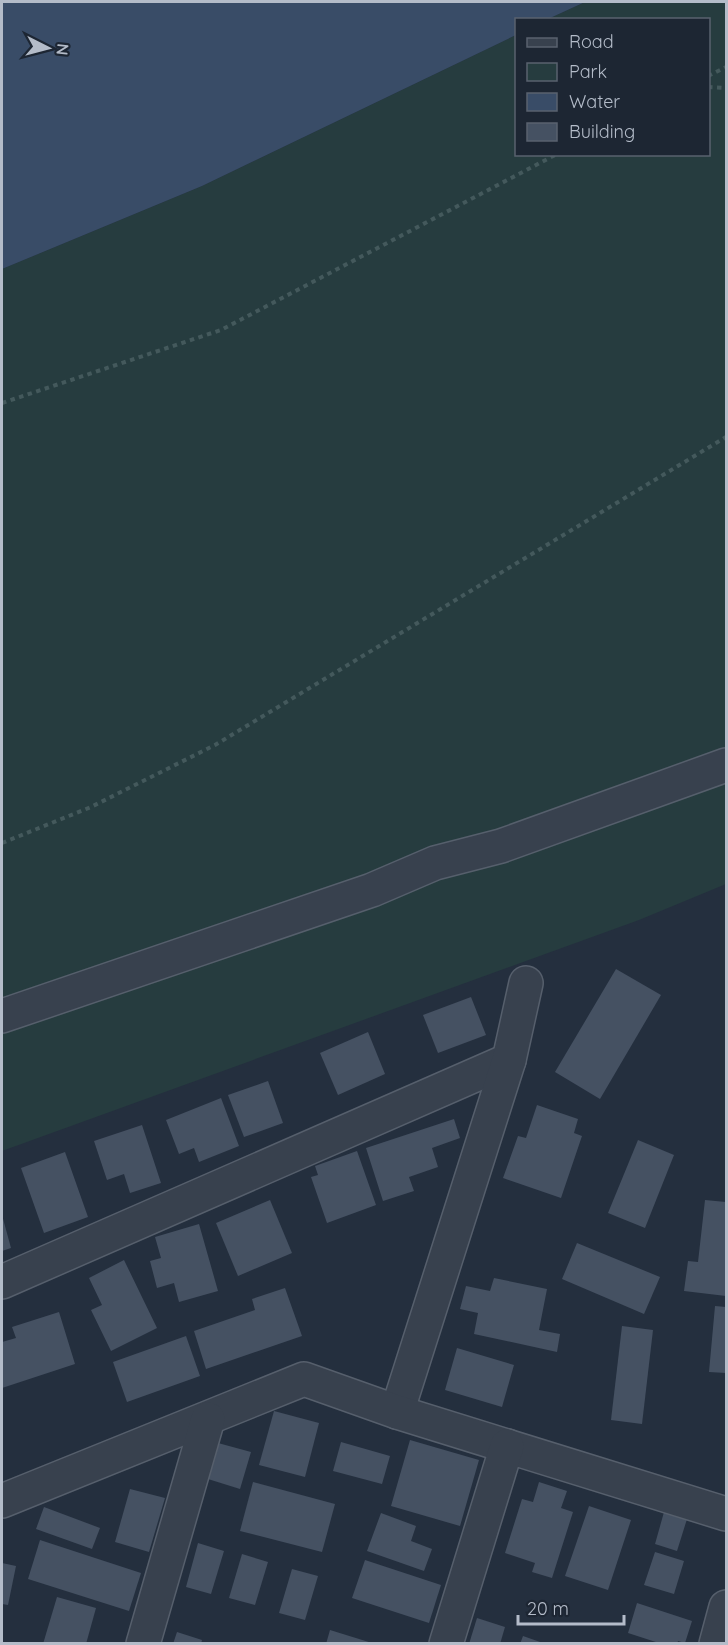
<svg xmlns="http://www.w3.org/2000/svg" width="728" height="1645" font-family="Quicksand,sans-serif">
<rect width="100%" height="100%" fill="#242f3e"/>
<!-- green -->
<path fill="#263c3f" d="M585,2H726V884L639,920L2,1151V269L202,186L516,35V154H708V20L548,19Z"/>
<!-- water -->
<path fill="#394c67" d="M2,2H585L548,19L516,20V35L202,186L2,269Z"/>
<!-- building -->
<g fill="#455162">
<path d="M616,969L661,995L600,1099L555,1072Z"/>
<path d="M471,997L486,1035L438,1053L423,1015Z"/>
<path d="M368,1032L385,1074L338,1095L320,1053Z"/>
<path d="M268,1081L283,1123L244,1137L228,1095Z"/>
<path d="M221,1098L239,1146L199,1162L194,1148L179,1154L166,1120Z"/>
<path d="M537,1105L578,1119L574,1133L582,1136L561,1198L503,1178L518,1136L526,1138Z"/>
<path d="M454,1119L460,1138L432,1148L438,1167L409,1177L414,1191L383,1201L366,1148Z"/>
<path d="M142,1125L161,1183L130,1193L124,1174L107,1180L94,1141Z"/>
<path d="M638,1140L674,1155L645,1228L608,1213Z"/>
<path d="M357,1151L376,1205L327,1223L311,1177L318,1175L315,1166Z"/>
<path d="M65,1152L88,1217L44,1233L21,1168Z"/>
<path d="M270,1200L292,1253L238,1276L216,1223Z"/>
<path d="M705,1200L726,1202V1296L684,1291L688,1261L698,1262Z"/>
<path d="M2,1215L11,1248L2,1251Z"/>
<path d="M199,1224L218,1291L179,1302L174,1283L157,1288L150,1261L161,1258L155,1237Z"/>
<path d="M577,1243L660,1277L644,1314L562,1279Z"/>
<path d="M124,1260L157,1328L111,1351L91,1310L102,1305L89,1278Z"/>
<path d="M494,1278L547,1289L539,1330L560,1334L557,1352L474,1334L478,1313L460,1309L466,1286L490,1291Z"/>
<path d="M285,1288L302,1336L206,1369L194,1331L255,1310L252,1299Z"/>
<path d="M715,1306L726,1307V1373L709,1372Z"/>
<path d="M59,1312L75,1364L2,1388V1342L16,1338L12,1327Z"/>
<path d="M622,1326L653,1330L642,1424L611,1420Z"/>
<path d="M186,1336L200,1376L127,1402L113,1362Z"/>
<path d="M457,1348L514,1365L502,1407L445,1390Z"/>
<path d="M274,1411L319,1423L305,1477L259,1465Z"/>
<path d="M410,1440L479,1460L460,1526L391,1506Z"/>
<path d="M341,1442L390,1456L382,1484L333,1471Z"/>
<path d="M218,1443L251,1452L240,1489L208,1479Z"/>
<path d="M253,1482L335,1504L322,1552L240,1531Z"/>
<path d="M539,1482L567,1491L561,1508L573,1512L552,1578L532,1572L535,1563L505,1553L522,1499L533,1502Z"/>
<path d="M130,1489L165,1498L149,1552L115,1542Z"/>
<path d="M589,1506L631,1520L608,1590L565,1576Z"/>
<path d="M44,1507L100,1528L92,1549L36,1529Z"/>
<path d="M664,1512L687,1519L677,1551L655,1544Z"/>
<path d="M381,1513L416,1526L411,1541L432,1549L424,1571L367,1551Z"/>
<path d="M40,1540L141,1573L129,1611L28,1579Z"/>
<path d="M198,1543L224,1551L211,1594L186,1587Z"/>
<path d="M655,1552L684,1561L674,1594L644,1585Z"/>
<path d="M242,1554L268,1562L255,1605L229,1598Z"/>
<path d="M365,1560L441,1585L429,1623L352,1598Z"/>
<path d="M2,1563L16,1566L8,1605L2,1604Z"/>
<path d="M292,1569L318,1576L305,1620L279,1613Z"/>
<path d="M57,1597L96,1608L86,1644H43Z"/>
<path d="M637,1603L692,1621L685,1643L678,1641L677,1644H662L628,1633Z"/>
<path d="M477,1618L505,1627L500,1644H469Z"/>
<path d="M330,1630L372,1643V1644H326Z"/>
<path d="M177,1632L202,1640L201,1644H173Z"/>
<path d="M523,1636L543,1643V1644H520Z"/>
</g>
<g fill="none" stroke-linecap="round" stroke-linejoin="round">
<defs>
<g id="minor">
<path d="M2,1016L372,890L435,863L501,846L726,765"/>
<path d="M2,1282L509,1060"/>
<path d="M397,1412L509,1060L526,983"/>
<path d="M2,1501L304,1379L397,1412L726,1514"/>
<path d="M143,1644L208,1419"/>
<path d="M446,1644L507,1446"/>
<path d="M716,1644L726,1607"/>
</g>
</defs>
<!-- minor casing -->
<use href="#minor" stroke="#565f6c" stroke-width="36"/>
<!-- path -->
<g stroke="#44595c" stroke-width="4" stroke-dasharray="4.5 4.5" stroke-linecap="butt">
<path d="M708,76L726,67"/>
<path d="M708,87L726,88"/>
<path d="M2,403L221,330L557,154"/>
<path d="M2,843L91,807L215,745L726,437"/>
</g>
<!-- minor -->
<use href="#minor" stroke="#38414e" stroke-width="33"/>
</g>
<!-- border -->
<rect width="728" height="1645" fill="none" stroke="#b4bcc9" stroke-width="6"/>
<!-- legend -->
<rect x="515" y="18" width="195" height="138" fill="#1d2633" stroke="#59626f" stroke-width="1.5"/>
<rect x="527" y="38" width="30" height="9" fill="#38414e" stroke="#59626f" stroke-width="1.5"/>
<text x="569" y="48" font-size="18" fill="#b4bcc9">Road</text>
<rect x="527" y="63" width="30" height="18" fill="#263c3f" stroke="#59626f" stroke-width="1.5"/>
<text x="569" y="78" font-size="18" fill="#b4bcc9">Park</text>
<rect x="527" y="93" width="30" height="18" fill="#394c67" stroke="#59626f" stroke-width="1.5"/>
<text x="569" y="108" font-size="18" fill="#b4bcc9">Water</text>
<rect x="527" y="123" width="30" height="18" fill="#455162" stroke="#59626f" stroke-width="1.5"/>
<text x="569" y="138" font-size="18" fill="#b4bcc9">Building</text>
<!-- north arrow -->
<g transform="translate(48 48) rotate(96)" stroke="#1d2633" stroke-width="4.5" paint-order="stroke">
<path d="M0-4.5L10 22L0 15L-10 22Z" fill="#b4bcc9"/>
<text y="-9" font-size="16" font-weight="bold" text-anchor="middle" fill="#b4bcc9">N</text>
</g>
<!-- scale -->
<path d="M518 1615v9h106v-9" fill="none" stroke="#b4bcc9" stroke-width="3"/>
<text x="527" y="1615" font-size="18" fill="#b4bcc9" stroke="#1d2633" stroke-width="4.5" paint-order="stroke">20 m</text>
</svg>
